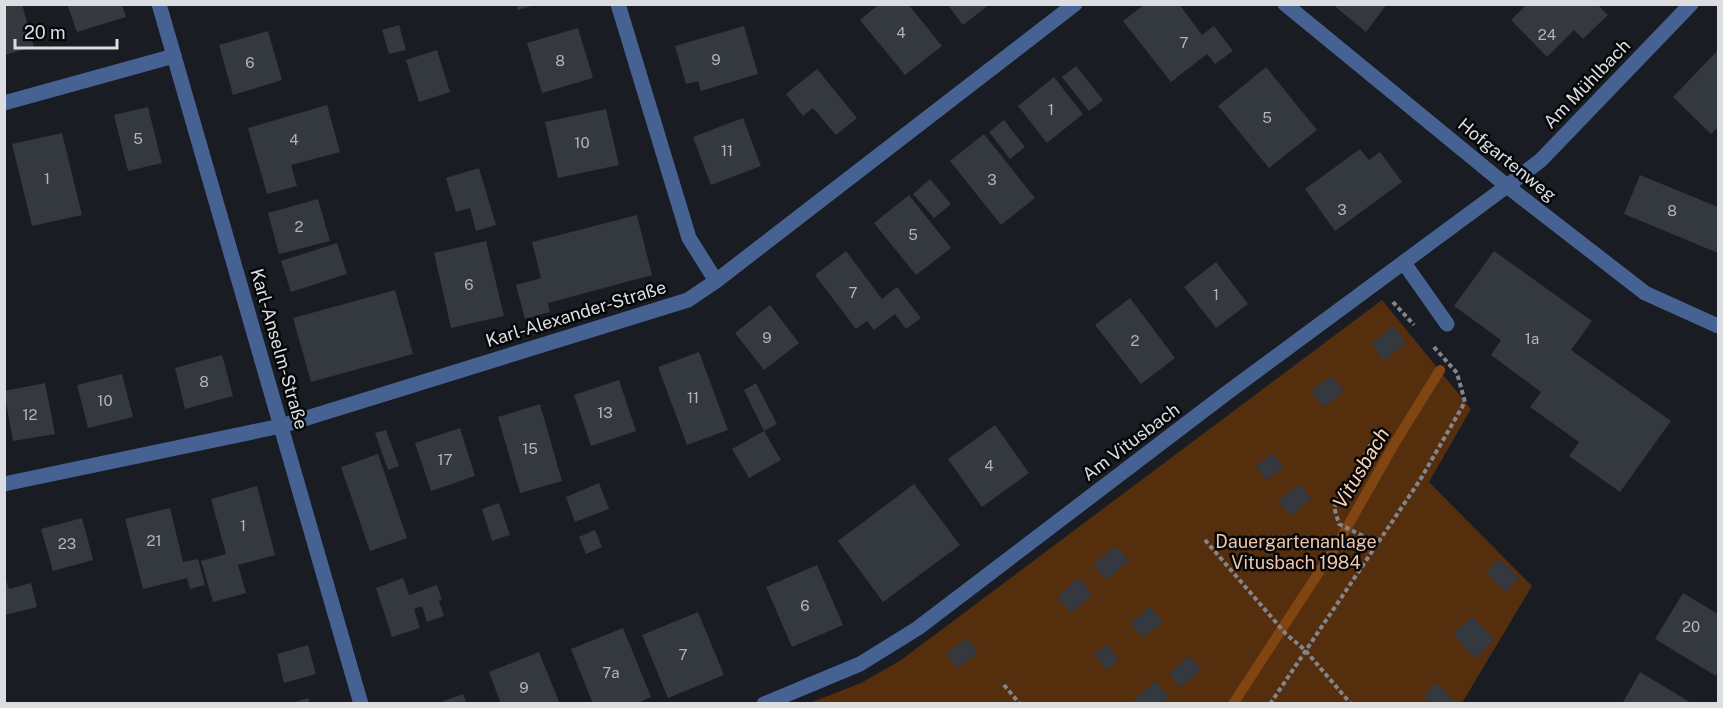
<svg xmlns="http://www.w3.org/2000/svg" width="1723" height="708" font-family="'Public Sans',sans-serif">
<rect width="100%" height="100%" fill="#191c22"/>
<!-- green -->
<path fill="#552e0e" d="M1382,300L1471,409L1429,482L1532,586L1462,703L807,704L861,683L901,660Z"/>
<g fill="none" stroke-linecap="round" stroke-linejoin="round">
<!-- stream -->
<path stroke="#804511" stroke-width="10" d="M1233,704L1338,543L1396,441L1440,370"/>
</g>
<!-- building -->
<g fill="#34383f">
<path d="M4,4H22L34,47L4,55Z"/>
<path d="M67,4H122L126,17L77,32Z"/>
<path d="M516,4H535V5L518,10Z"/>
<path d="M879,4H908L942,46L905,75L860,20Z"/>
<path d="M947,4H990L963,25Z"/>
<path d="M1145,4H1179L1202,35L1214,26L1233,51L1215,64L1207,54L1171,82L1123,21Z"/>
<path d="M1332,4H1387L1366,32Z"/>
<path d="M1527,4H1597L1608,15L1583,39L1574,30L1547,57L1511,20Z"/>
<path d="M399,25L406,50L389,54L382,30Z"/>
<path d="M744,26L758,74L701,91L698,81L686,84L675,46Z"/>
<path d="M578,28L593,78L542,93L527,43Z"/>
<path d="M268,31L282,80L233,95L219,45Z"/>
<path d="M437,50L450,92L419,102L406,60Z"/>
<path d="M1718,50V127L1711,134L1673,97Z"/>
<path d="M1076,66L1103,100L1089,111L1062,77Z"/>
<path d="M1266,67L1317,130L1269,168L1218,106Z"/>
<path d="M817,69L857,118L836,135L813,108L803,116L786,94Z"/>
<path d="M1054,77L1083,114L1047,143L1018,106Z"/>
<path d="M327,105L340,152L291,165L297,186L267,194L248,128Z"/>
<path d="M148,107L162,163L128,171L114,115Z"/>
<path d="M606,109L619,165L558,178L545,122Z"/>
<path d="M743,118L761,166L711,185L693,137Z"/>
<path d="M1004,120L1025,147L1010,159L989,132Z"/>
<path d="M62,133L82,215L32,226L12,144Z"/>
<path d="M984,134L1035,198L1001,225L950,161Z"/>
<path d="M1360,149L1369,160L1380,152L1402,182L1335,231L1305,189Z"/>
<path d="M479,168L496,225L476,231L470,208L456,212L446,178Z"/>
<path d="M1640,175L1718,207V253L1624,214Z"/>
<path d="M930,179L951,204L934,218L913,194Z"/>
<path d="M909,195L951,248L916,275L874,223Z"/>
<path d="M318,199L330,241L279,254L268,213Z"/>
<path d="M637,215L652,275L548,303L550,312L525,319L516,285L541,278L532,242Z"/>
<path d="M486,241L504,316L451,328L434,253Z"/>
<path d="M337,243L347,274L291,292L281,261Z"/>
<path d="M846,251L882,299L897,287L921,318L906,329L895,314L874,330L867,321L856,329L815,275Z"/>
<path d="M1494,251L1592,321L1571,350L1671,421L1620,492L1569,456L1579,442L1530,407L1541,392L1491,355L1501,340L1454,306Z"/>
<path d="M1216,262L1248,304L1216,328L1184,287Z"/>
<path d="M395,290L413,354L311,382L293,318Z"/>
<path d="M1130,298L1175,358L1141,384L1095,325Z"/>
<path d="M770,305L799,343L764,370L735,333Z"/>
<path d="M1393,326L1406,343L1384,361L1372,344Z"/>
<path d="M699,352L728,430L687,445L658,367Z"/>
<path d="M222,355L233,396L185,409L175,368Z"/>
<path d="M122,374L133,417L88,428L77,385Z"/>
<path d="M1331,376L1344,391L1324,407L1311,391Z"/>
<path d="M619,380L636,431L591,446L574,395Z"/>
<path d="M45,383L55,434L13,441L4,391Z"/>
<path d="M756,383L777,424L764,431L744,390Z"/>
<path d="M540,404L562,481L520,493L498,417Z"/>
<path d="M995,425L1029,473L982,507L948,459Z"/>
<path d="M460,428L475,476L431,491L415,443Z"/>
<path d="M386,430L399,466L388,470L375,433Z"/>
<path d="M764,431L781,460L749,478L732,449Z"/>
<path d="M1272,453L1283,467L1266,480L1256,466Z"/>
<path d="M378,454L407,538L370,551L341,467Z"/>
<path d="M599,483L609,509L575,522L566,497Z"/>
<path d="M914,484L960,545L883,602L838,541Z"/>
<path d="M1300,484L1311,499L1290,516L1278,501Z"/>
<path d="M257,486L275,555L238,565L246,593L213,602L201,561L226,554L211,499Z"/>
<path d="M499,503L510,535L492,541L482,509Z"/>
<path d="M170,508L183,562L198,559L205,585L190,589L187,578L143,589L125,519Z"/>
<path d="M82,518L93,560L53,571L41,529Z"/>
<path d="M595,530L602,547L586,554L579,537Z"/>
<path d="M1116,546L1129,561L1106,580L1093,564Z"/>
<path d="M1499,559L1519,578L1505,592L1486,573Z"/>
<path d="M817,565L843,625L792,647L766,587Z"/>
<path d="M4,576L9,589L31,583L37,607L5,615Z"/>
<path d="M403,578L409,595L437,585L442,600L439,601L444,616L427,622L422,606L414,609L420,628L392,637L376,588Z"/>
<path d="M1079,578L1093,594L1071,613L1057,597Z"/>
<path d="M1683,593L1718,614V671L1716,676L1655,639Z"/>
<path d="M1150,607L1163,622L1142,638L1131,623Z"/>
<path d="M698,612L724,675L668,698L642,635Z"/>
<path d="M1472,616L1494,640L1475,658L1453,634Z"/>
<path d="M623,628L651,697L636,704H593L571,649Z"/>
<path d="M967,638L978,653L957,668L946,654Z"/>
<path d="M1106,644L1119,660L1107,670L1094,654Z"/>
<path d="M308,645L316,674L284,683L277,654Z"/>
<path d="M539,652L560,704H501L489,672Z"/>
<path d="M1189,656L1201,670L1180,687L1169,673Z"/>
<path d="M1640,672L1693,704H1622Z"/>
<path d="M1155,681L1169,697L1161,704H1134L1132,702Z"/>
<path d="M1436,683L1454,701L1452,704H1432L1424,695Z"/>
<path d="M463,694L467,704H438V703Z"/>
<path d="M308,698L310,704H292V703Z"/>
</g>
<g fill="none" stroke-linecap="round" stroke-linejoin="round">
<!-- path -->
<g stroke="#83858a" stroke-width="4" stroke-dasharray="4.5 3" stroke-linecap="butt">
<path d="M1393,302L1414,325"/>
<path d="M1375,438L1334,507L1339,524L1377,543"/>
<path d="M1205,540L1286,634L1305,650L1351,704"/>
<path d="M1004,685L1020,704"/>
<path d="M1270,704L1420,480L1465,402L1457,373L1433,346"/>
</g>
<!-- service -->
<path stroke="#466292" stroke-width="15" d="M1404,263L1447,324"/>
<!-- minor -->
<g stroke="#466292" stroke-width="15">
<path d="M159,4L361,704"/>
<path d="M618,4L689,238L716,281"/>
<path d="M1285,4L1507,186L1645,293L1718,326"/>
<path d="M4,103L174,56"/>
<path d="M4,484L281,426L688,300L716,281L1075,4"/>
<path d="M764,704L860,664L918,628L1224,395L1507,186L1541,160L1691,4"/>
</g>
</g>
<g text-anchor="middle" stroke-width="5" stroke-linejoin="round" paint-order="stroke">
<!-- number labels -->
<g font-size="15" fill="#b1b4b8">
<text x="901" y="38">4</text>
<text x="1547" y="40">24</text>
<text x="1184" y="48">7</text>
<text x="716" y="65">9</text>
<text x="560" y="66">8</text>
<text x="250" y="68">6</text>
<text x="1051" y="115">1</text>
<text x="1267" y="123">5</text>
<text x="138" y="144">5</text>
<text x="294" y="145">4</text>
<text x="582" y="148">10</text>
<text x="727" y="156">11</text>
<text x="47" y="184">1</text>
<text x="992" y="185">3</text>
<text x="1342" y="215">3</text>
<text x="1672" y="216">8</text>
<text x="299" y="232">2</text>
<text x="913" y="240">5</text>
<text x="469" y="290">6</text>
<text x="853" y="298">7</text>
<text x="1216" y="300">1</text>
<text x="767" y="343">9</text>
<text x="1532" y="344">1a</text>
<text x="1135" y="346">2</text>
<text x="204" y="387">8</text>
<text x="693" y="403">11</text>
<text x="105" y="406">10</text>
<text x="605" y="418">13</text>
<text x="30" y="420">12</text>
<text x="530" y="454">15</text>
<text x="445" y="465">17</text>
<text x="989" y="471">4</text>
<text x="243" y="531">1</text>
<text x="154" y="546">21</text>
<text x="67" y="549">23</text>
<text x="805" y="611">6</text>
<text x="1691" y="632">20</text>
<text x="683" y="660">7</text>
<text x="611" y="678">7a</text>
<text x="524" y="693">9</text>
</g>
<!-- street labels -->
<g font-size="18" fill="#dbdde1" stroke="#060709">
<text transform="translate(1587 84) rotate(-46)" y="6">Am Mühlbach</text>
<text transform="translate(1507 160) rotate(39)" y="6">Hofgartenweg</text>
<text transform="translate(576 314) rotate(-17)" y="6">Karl-Alexander-Straße</text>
<text transform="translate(279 349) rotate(74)" y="6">Karl-Anselm-Straße</text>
<text transform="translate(1131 442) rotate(-37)" y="6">Am Vitusbach</text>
</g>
<!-- park labels -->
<g font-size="18" fill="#f0c5a8" stroke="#060709">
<text x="1296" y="548">Dauergartenanlage<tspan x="1296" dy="21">Vitusbach 1984</tspan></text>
</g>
<!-- water labels -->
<g font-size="20" font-style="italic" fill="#fed2b5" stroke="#060709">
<text transform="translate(1361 468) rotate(-59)" y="7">Vitusbach</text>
</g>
</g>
<!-- border -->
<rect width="1723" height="708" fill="none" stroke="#dbdde1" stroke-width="12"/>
<!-- scale -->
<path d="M15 39v9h102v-9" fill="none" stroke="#dbdde1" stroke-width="3"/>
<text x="24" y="39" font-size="18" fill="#dbdde1" stroke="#060709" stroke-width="4.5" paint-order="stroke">20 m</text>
</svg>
